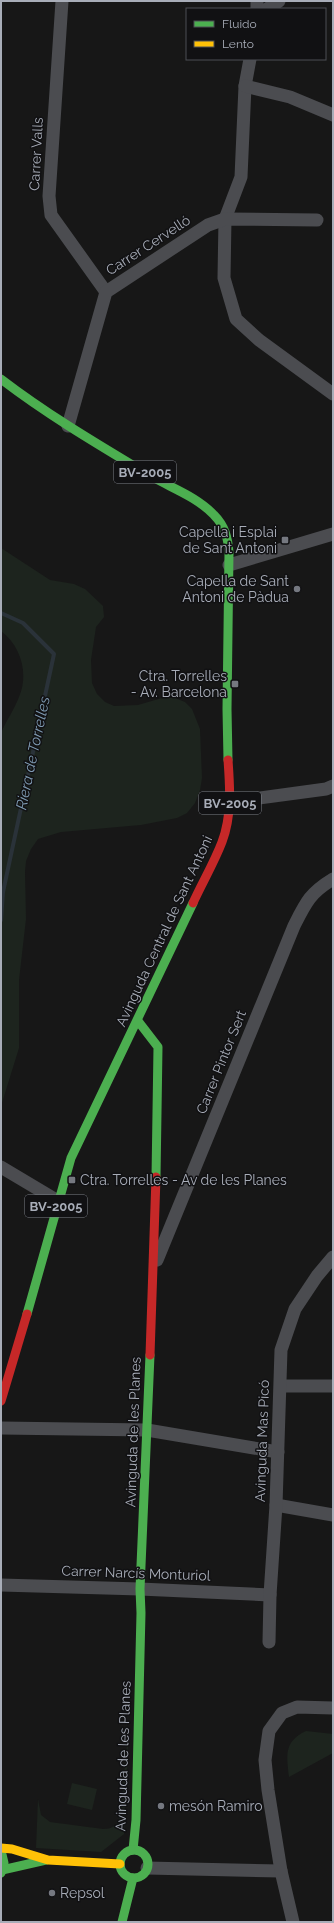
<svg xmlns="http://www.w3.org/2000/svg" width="334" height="1923" font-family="Raleway,sans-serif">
<rect width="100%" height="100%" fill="#171717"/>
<!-- green -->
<g fill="#1d241e">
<path d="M1,548L50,580L74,584L85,589L103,606L104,617L96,627L91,660L92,683L97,694L105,702L114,706L138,705L162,698H175L185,702L192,709L200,729L202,778L200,790L195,803L187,813L177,818L141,825L61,832L38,839L31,849L26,861L25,872L26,919L19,980V1048L1,1106V733C6,721 14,710 19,697C29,674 21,646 1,631Z"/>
<path d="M129,1724L124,1834L101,1852L36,1848L38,1799L41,1815L50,1822L103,1829C112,1829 117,1826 120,1817Z"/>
<path d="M306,1731L333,1734V1753L289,1777C287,1756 283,1742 306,1731Z"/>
<path d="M72,1783L97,1789L92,1810L67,1804Z"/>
</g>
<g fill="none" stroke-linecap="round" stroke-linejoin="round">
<!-- stream -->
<path stroke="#2a3239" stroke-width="4" d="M1,613L23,623L54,654L3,892L1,920"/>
<!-- street -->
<g stroke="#4b4c50" stroke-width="13">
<path d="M62,1L49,196L51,215L106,292"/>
<path d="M257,9V1"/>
<path d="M267,9L279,1"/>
<path d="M250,59L245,86L241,177L225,219L224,278L236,319L259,340L333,394"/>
<path d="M245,86L290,97L333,115"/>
<path d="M68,426L106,292L208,225L225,219L317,220"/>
<path d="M229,565L333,534"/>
<path d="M230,802L326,789L333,786"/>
<path d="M1,1167L58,1201"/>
<path d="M157,1260L294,926C306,902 310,893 333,879"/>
<path d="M281,1386H333"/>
<path d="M1,1428L147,1430L278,1452"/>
<path d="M276,1505L333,1515"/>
<path d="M1,1585L140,1589L270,1595"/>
<path d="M269,1642L270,1595L276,1505L281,1350L295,1309L317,1276L333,1257"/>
<path d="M147,1868L281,1871"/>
<path d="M293,1922L281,1871L268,1790L265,1760L269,1731L282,1713L297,1707L333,1708"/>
</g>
<!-- fast -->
<g stroke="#4caf50" stroke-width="9">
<path d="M1,379C48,415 99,445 149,475C171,488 196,496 214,515C225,526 228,538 229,553L227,709L228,760"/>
<path d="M138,1021L158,1047L156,1177"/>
<path d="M27,1314L71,1158L193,903"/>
<path d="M1,1850L4,1863L1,1873"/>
<path d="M133,1850L136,1820L141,1613L140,1589L150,1355"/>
<circle cx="134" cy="1864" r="14"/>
<path d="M2,1870L46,1860"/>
<path d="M122,1922L133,1878"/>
</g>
<!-- slow -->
<path stroke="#ffc107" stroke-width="9" d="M1,1848L12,1849L48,1860L120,1864"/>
<!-- jam -->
<g stroke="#c62828" stroke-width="9">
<path d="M193,903C202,883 214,863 222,842C232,816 230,787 228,760"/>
<path d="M150,1355L156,1177"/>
<path d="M1,1401L27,1314"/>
</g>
</g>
<!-- markers -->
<g fill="#757880" stroke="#111113" stroke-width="1.5">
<rect x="281" y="536" width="8" height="8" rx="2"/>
<circle cx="297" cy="589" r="4"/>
<rect x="231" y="680" width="8" height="8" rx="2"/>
<rect x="68" y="1176" width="8" height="8" rx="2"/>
<circle cx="161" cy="1806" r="4"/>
<circle cx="52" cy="1893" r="4"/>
</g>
<g text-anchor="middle" stroke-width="3" stroke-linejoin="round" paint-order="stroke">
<!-- shield labels -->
<g fill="#111113" stroke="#7b7e86" stroke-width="1">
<rect x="114" y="461" width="62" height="22" rx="3"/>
<rect x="199" y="792" width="62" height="22" rx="3"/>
<rect x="25" y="1195" width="62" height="22" rx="3"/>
</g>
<g font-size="13" font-weight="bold" fill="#a8adb8">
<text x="145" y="477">BV-2005</text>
<text x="230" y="808">BV-2005</text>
<text x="56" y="1211">BV-2005</text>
</g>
<!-- street labels -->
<g font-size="14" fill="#a8adb8" stroke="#111113">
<text transform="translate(36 154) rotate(-87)" y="5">Carrer Valls</text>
<text transform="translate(148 245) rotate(-33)" y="5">Carrer Cervelló</text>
<text transform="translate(164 931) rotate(-65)" y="5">Avinguda Central de Sant Antoni</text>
<text transform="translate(221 1062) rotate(-68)" y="5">Carrer Pintor Sert</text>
<text transform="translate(133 1432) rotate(-88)" y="5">Avinguda de les Planes</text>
<text transform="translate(262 1441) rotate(-88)" y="5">Avinguda Mas Picó</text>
<text transform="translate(136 1573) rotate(2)" y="5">Carrer Narcís Monturiol</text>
<text transform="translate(123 1756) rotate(-88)" y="5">Avinguda de les Planes</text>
</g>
<!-- poi labels -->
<g font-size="14" fill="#a8adb8" stroke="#111113" text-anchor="end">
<text x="277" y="537">Capella i Esplai<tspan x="277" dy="16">de Sant Antoni</tspan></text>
<text x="289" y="586">Capella de Sant<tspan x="289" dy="16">Antoni de Pàdua</tspan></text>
<text x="227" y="681">Ctra. Torrelles<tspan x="227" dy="16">- Av. Barcelona</tspan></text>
<text x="80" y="1185" text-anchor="start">Ctra. Torrelles - Av de les Planes</text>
<text x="169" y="1811" text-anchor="start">mesón Ramiro</text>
<text x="60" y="1898" text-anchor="start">Repsol</text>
</g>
<!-- water labels -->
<g font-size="15" font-style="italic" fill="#7f9bb3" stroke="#111113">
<text transform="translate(33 753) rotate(-78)" y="5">Riera de Torrelles</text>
</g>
</g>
<!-- border -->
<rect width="334" height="1923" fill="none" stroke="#a8adb8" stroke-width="4"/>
<!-- legend -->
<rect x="186" y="8" width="140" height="52" fill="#111113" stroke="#4d4f55"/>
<rect x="194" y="21" width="20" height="6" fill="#4caf50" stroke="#4d4f55"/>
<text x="222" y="28" font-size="12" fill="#a8adb8">Fluido</text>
<rect x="194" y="41" width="20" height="6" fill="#ffc107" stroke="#4d4f55"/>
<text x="222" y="48" font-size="12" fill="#a8adb8">Lento</text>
</svg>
